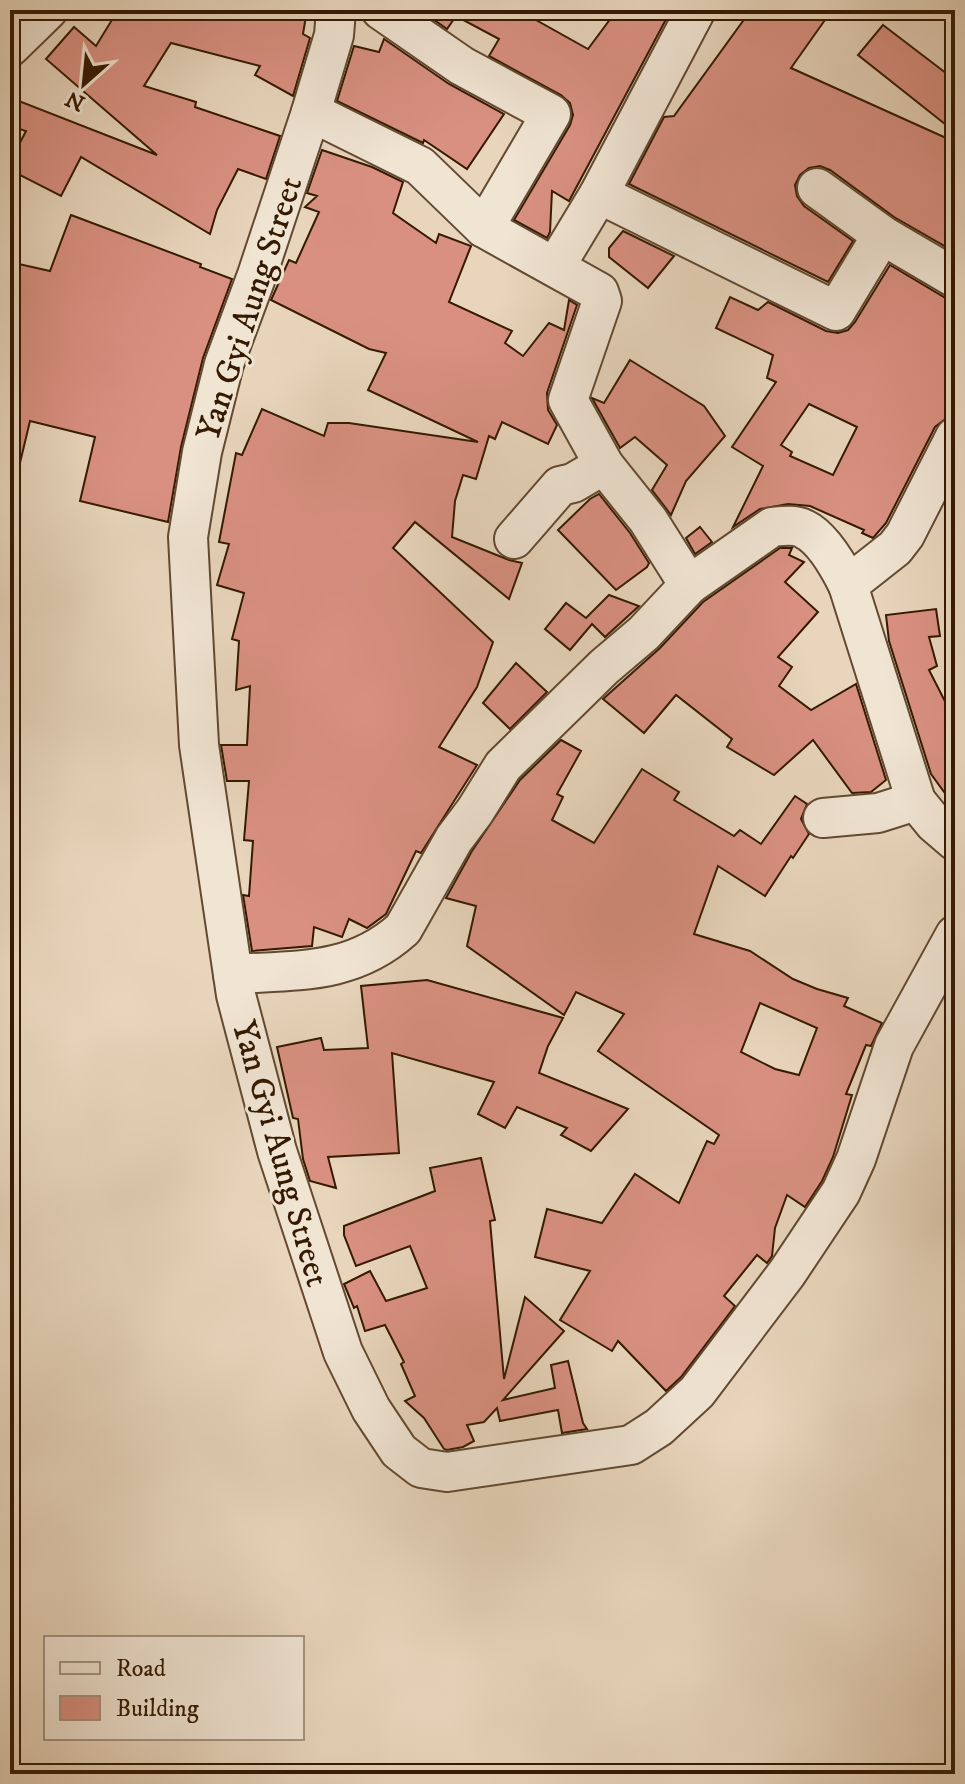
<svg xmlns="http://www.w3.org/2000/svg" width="965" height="1784" font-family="'IM FELL DW Pica',serif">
<rect width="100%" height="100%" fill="#e8d5bc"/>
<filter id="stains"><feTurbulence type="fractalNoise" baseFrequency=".0025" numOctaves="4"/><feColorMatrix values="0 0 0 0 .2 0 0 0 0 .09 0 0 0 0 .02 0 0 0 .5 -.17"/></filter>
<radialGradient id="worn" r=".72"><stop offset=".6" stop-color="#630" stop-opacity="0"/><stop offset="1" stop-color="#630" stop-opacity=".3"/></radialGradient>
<!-- building -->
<g fill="#d99081" stroke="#351a01" stroke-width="2" fill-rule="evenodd">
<path d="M118,10H307L303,34L310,38L293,96L255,75L260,66L171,43L144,86L196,102L195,107L280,136L266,179L238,169L217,210L210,234L81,157L61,196L10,170V162L26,131L10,126L19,101L157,155L46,59L74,27L96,46Z"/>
<path d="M420,10H518L588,49L617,10H671L569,201L552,191L550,232L547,238L514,220L570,125L573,115L570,103L561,95L489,56L499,39L456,16L447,29Z"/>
<path d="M751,10H832L791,68L955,142V252L894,217L830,170L820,166L809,168L800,175L795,185L797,196L804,206L853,241L828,282L629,184L664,117L674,116Z"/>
<path d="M883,25L955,80V132L858,55Z"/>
<path d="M384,39L449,84L504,114L467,169L424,140L423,143L337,101L354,46L379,52Z"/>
<path d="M322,150L372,167L403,182L393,213L436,243L439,234L471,246L449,302L512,331L505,343L523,356L549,323L564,330L569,300L577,305L547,393L548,410L557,425L548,444L502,422L495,439L489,436L476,479L463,475L455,501L452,537L509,560L522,563L509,599L415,522L393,548L493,642L477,687L439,747L477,765L421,853L416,851L386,914L367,928L349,919L342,937L314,927L312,946L252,951L243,895L249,896L253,841L244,840L249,781H227L221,745H247L250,686L236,690L239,641L232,639L244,593L217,585L229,544L219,542L236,453L242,455L262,409L324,436L328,423H349L478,442L368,390L386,353L369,349L271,300L289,260L296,263L319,212L305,207L317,196L307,193Z"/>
<path d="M71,215L201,264L200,267L232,279L203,358L181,447L168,522L80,501L95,437L30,421L19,467L10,466V262L50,271Z"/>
<path d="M623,231L674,256L648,288L609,257V248Z"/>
<path d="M890,265L944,297L955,300V400L948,417L935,427L886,523L873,538L862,533L864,530L810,506L788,504L760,509L733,527L763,466L732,447L776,382L767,378L773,355L716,328L730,297L758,310L768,302L826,331L838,333L848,330L855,322ZM809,404L857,427L833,475L790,456L792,452L781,445Z"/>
<path d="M630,360L704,406L725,436L686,481L671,515L652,490L667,465L635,437L620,448L592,398L604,403Z"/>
<path d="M599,494L630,533L649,563L647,567L616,590L558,530L590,499Z"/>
<path d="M700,527L712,542L695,554L686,538Z"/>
<path d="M780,548H792L789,555L804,562L785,582L818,612L778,657L792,667L779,686L811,710L856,684L886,780L871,792L852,793L813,740L774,775L727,747L732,739L676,695L644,733L603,699L660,648L703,602Z"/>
<path d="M609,595L639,606L605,637L592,624L570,650L545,629L566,603L586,618Z"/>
<path d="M936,609L940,636L929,637L937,666L929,670L955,721V807L931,774L889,641L886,615Z"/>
<path d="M516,663L547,692L510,729L483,703Z"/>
<path d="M561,740L581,751L557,794L563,797L552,820L594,843L642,769L679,792L674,800L734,836L740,830L761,844L795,796L807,804L801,819L809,834L793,858L791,856L765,896L718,866L694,934L750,951L793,979L817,989L848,998L844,1006L882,1023L871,1046L866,1045L846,1094L852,1095L833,1157L822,1181L805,1207L787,1195L775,1228L772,1256L767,1263L757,1255L724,1296L735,1306L681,1377L666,1391L618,1341L612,1351L560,1320L590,1271L535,1257L547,1209L602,1223L635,1174L679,1203L707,1141L714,1144L719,1135L598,1051L624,1014L576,992L564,1015L467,946L476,906L446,898L472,851L520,780ZM760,1003L817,1028L799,1075L775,1069L741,1052Z"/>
<path d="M427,980L563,1018L548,1046L539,1073L628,1109L591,1151L561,1135L567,1128L517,1107L505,1128L478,1114L494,1082L392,1053L399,1153L328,1157L336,1188L310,1181L303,1159L298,1119L293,1118L277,1047L321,1038L324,1050L368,1048L361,986Z"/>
<path d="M481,1158L495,1220L490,1221L504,1379L525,1297L564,1331L503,1400L555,1388L551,1365L568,1361L583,1423L587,1429L562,1433L558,1410L500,1421L497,1408L484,1422L467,1425L474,1441L463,1447L447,1450L444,1449L424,1418L405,1401L415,1396L401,1364L404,1362L385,1325L365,1331L357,1306L354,1308L344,1284L370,1271L386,1301L427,1288L410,1246L356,1266L344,1235V1226L435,1191L430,1168Z"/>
</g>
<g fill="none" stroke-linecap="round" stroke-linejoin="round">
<defs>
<g id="minor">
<path d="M336,10L334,35L311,112L257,275L224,364L202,452L188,537L199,745L236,995L277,1151L343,1352L371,1409L399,1451L421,1468L447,1472L631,1445L659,1427L697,1392L787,1273L841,1192L856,1159L894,1046L955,935"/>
<path d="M381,10L462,66L551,114L484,228"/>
<path d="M10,47L48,10"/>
<path d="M311,112L420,166L484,228L599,292L602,301L568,400L604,465L648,520L689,585"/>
<path d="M817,188L882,235L955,278"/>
<path d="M599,194L836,311L882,235"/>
<path d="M555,267L599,194L696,10"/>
<path d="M955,437L905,535L895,548L848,585L916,801L934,823L955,841"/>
<path d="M514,539L560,486L573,483L604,465"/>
<path d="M823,818L878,813L916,801"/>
<path d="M233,974C297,970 352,975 403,929L454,839L475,811L503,766L604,667L644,633L689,585L772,527C782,526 795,524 804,529C823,538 839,567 848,585"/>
</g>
</defs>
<!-- minor casing -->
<use href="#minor" stroke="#624930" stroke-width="42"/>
<!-- minor -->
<use href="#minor" stroke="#f0e4d3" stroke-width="38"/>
</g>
<g text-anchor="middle" stroke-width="6" stroke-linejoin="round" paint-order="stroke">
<!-- street labels -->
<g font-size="34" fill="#351a01" stroke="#f0e4d3">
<text transform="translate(248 308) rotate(-72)" y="12">Yan Gyi Aung Street</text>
<text transform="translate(282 1153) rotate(74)" y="12">Yan Gyi Aung Street</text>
</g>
</g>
<!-- margin -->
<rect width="965" height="1784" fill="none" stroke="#e8d5bc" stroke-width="40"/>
<rect x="12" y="12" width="941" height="1760" fill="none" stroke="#351a01" stroke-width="4"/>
<rect x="20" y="20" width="925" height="1744" fill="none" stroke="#351a01" stroke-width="2"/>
<!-- legend -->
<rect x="44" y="1636" width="260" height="104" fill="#f0e4d3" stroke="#a5937f" stroke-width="2"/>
<rect x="60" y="1662" width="40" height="12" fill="#f0e4d3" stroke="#a5937f" stroke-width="2"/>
<text x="116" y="1676" font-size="24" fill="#351a01">Road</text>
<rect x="60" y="1696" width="40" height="24" fill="#d99081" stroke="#a5937f" stroke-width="2"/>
<text x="116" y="1716" font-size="24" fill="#351a01">Building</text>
<!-- north arrow -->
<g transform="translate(84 84) rotate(207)" stroke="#f0e4d3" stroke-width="6" paint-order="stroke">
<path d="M0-6L14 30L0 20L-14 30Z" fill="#351a01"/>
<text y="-12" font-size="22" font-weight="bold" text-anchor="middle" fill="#351a01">N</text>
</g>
<rect width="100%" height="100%" filter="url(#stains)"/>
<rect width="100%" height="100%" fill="url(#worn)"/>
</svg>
